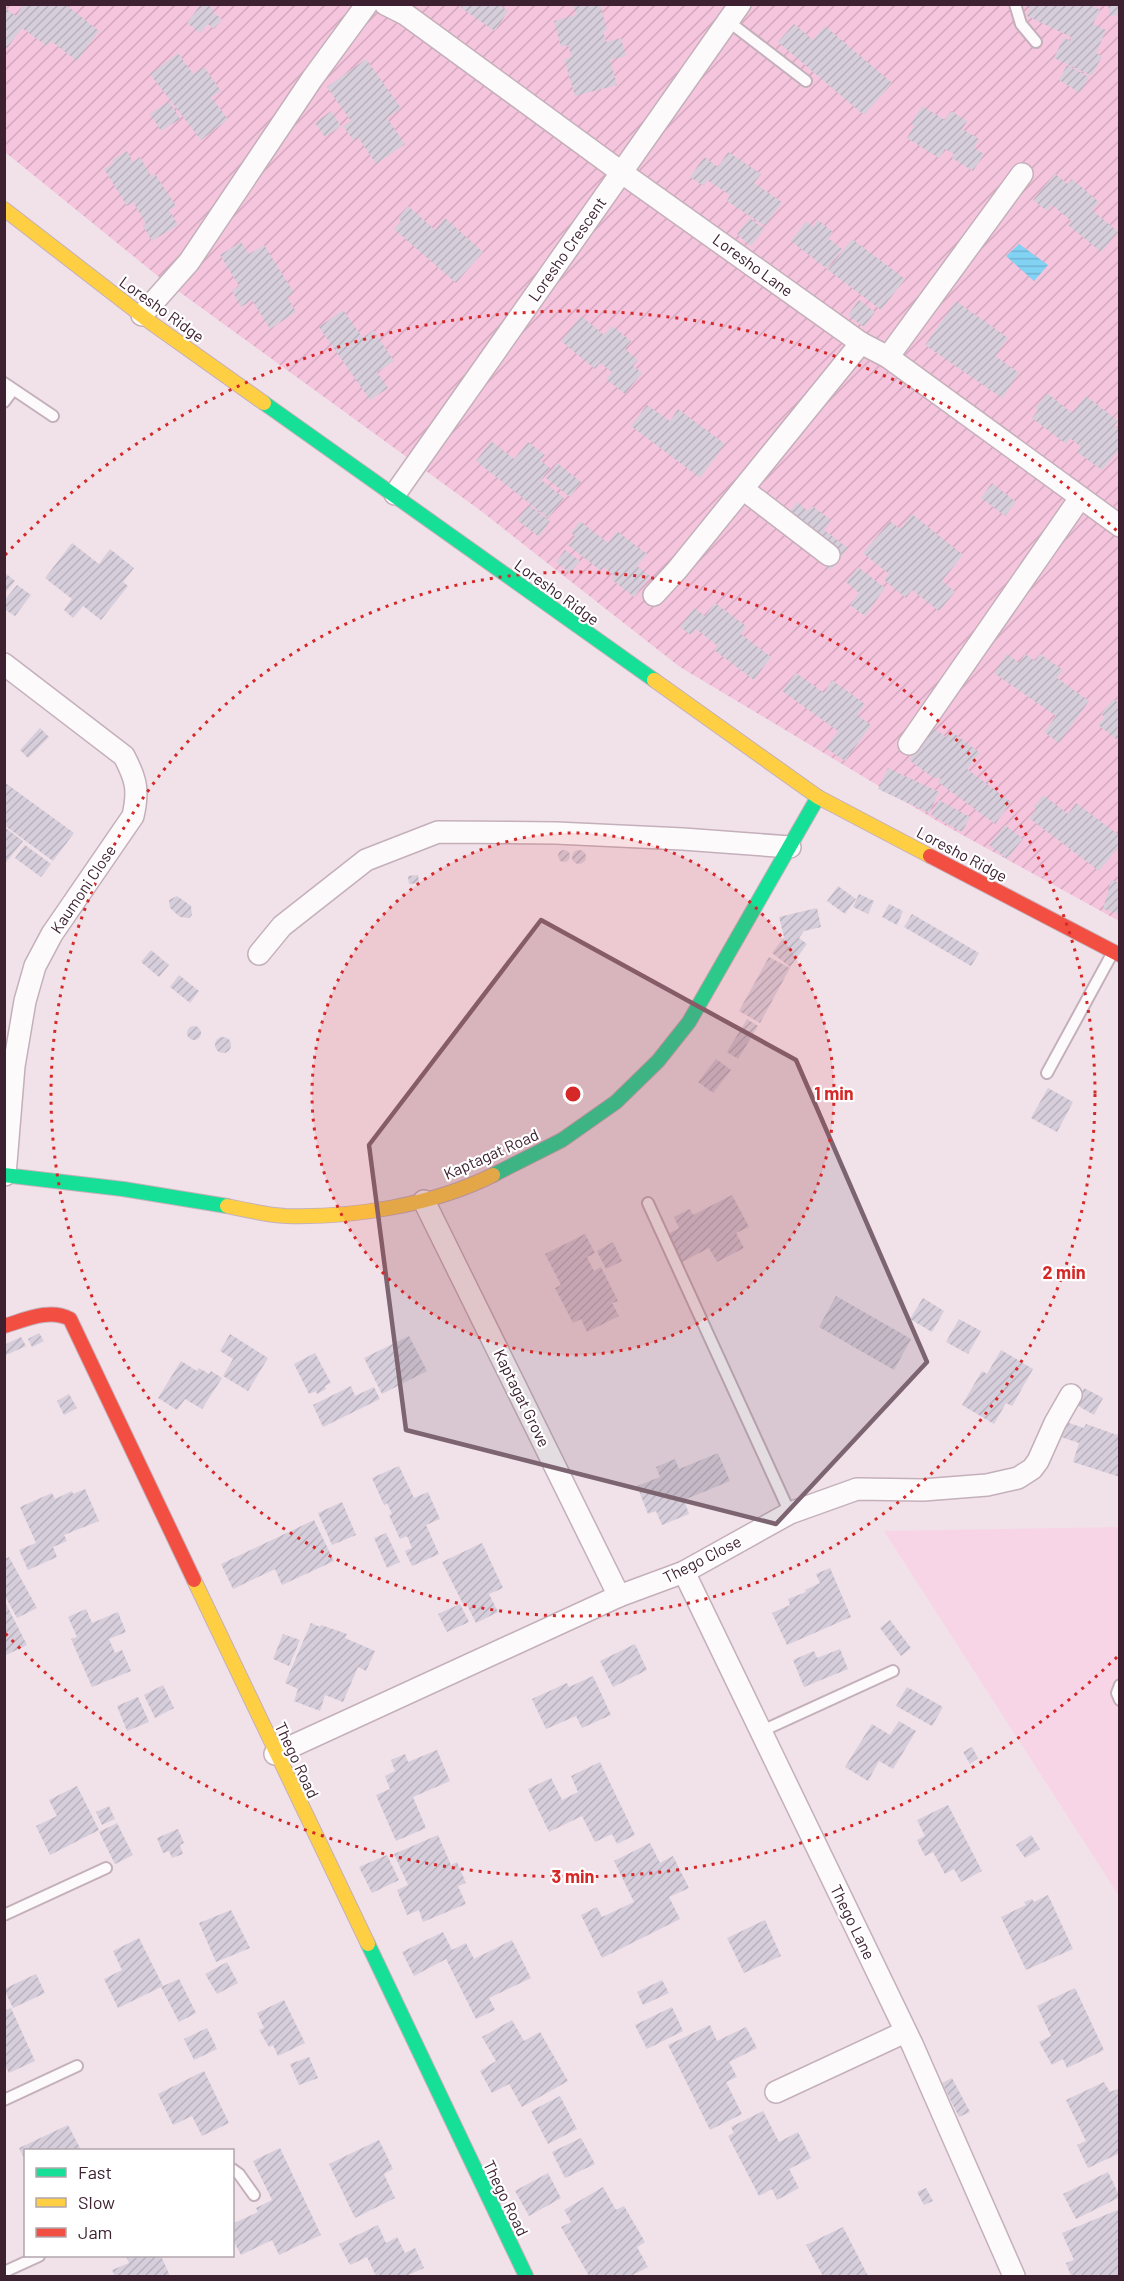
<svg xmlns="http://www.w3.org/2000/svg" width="1124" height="2281" viewBox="0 0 1124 2281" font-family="Barlow,sans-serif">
  <defs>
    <pattern id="garden-furrows" width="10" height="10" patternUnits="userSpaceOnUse" patternTransform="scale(1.5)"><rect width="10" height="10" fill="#f5c4dd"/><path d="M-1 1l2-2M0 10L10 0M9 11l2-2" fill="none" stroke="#d3a8be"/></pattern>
    <pattern id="water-rules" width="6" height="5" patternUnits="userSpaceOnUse" patternTransform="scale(1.5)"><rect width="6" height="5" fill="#82d2f4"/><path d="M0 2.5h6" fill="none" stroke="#71b4d2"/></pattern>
    <pattern id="building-hatch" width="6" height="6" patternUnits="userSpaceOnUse" patternTransform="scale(1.5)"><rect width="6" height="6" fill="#d7cedc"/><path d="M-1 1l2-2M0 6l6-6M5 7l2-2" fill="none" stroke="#b9b1bd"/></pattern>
  </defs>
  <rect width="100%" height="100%" fill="#f1e1e9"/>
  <polygon fill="#f8d5e6" points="1119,1527 1119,1896 884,1531"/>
  <polygon fill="url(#garden-furrows)" points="4,5 1119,5 1119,921 939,822 680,667 481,511 159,277 5,152"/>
  <polygon fill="url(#water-rules)" points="1019,244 1048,265 1034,281 1006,256"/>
  <g fill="url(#building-hatch)">
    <polygon points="24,4 65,4 99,31 77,61 51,41 47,46 22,28 7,48 4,47 4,7 16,16"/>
    <polygon points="201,4 207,4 214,10 212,12 222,19 214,29 208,24 200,33 187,23"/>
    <polygon points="463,4 498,4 508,11 495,31 461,8"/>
    <polygon points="573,4 600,4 607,30 603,31 606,42 621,38 626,56 610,60 617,85 575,96 564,59 572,57 568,45 561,47 554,21 576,15"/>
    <polygon points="1027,4 1089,4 1100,10 1093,24 1106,30 1096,53 1102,56 1092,76 1054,58 1064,37 1070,41 1071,37 1027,16 1030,8 1026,6"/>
    <polygon points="1108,4 1120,4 1120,15 1110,16"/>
    <polygon points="794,24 813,40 825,26 892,83 864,115 778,42"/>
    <polygon points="178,53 193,74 204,67 221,91 211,97 228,119 201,140 150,74"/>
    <polygon points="366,59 401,108 387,118 405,144 376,164 358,137 354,141 343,126 351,121 327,87"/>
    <polygon points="1067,65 1089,77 1080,93 1059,80"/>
    <polygon points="169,101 180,119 161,131 150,114"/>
    <polygon points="922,106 945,120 951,111 967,121 962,129 979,139 974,148 984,154 973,171 952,158 954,154 945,149 939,158 907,138 914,126 911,124"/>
    <polygon points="331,111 341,126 325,137 315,123"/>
    <polygon points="127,151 133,162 140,157 151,176 155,174 176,206 169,210 178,225 152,241 143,226 146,224 133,202 127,206 104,169 114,163 112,160"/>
    <polygon points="728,152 761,174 754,183 782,202 765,226 727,201 730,195 707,180 704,186 690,177 704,157 718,167"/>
    <polygon points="1055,174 1068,184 1072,179 1099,202 1092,210 1118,232 1101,252 1068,225 1071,221 1052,205 1047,211 1033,200"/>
    <polygon points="408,206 435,230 445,218 483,252 456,283 394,229 401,221 398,218"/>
    <polygon points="750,218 764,229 751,246 737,234"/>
    <polygon points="818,220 833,232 828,238 842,249 827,269 791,241 806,221 813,227"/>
    <polygon points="852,239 905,279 881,310 828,270"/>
    <polygon points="241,242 249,254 264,245 294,293 287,297 296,312 270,329 252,300 241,307 232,291 239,286 220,255"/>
    <polygon points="859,300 875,312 864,327 848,315"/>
    <polygon points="956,301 1008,338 995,356 1019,373 1002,398 925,345"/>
    <polygon points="343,310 363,338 373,330 394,361 377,372 388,388 370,400 319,327"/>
    <polygon points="581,316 604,335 612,326 631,341 625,349 638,360 633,366 642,373 625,394 606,379 612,372 600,363 595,369 561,341"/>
    <polygon points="1047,393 1072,413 1086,396 1118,421 1114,426 1120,430 1120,448 1102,470 1077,452 1081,447 1070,438 1066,444 1032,418 1038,410 1035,408"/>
    <polygon points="647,405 670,421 678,409 725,444 700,478 631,426"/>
    <polygon points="491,441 514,459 528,442 545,455 540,460 550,468 541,480 564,498 548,518 476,461"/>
    <polygon points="557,463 581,482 570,497 546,478"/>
    <polygon points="992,483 1016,502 1005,516 981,498"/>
    <polygon points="797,502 808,511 812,506 831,520 824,530 848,548 831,570 799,546 803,541 790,532 787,537 765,521 778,503 790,512"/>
    <polygon points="529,505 550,521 539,537 517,520"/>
    <polygon points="912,514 963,555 942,581 955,592 939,611 912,590 906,598 884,580 889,574 863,553 890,521 900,529"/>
    <polygon points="580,521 608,543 617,531 647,554 637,566 650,576 634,597 611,579 614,575 603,567 600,570 568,545 575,536 571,533"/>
    <polygon points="72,543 99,564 110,549 134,568 123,582 128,586 101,620 83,606 73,618 64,610 72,599 45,578"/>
    <polygon points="565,550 580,561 570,573 556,562"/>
    <polygon points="858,567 885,588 865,616 850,605 859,593 846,582"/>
    <polygon points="4,572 15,581 4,594"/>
    <polygon points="17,585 31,595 15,616 4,609 4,601"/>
    <polygon points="715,603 746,626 741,634 771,657 754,680 714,650 718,646 696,629 691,635 680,627 694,608 705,616"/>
    <polygon points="1007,654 1019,663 1025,654 1035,661 1040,654 1063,670 1057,678 1089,701 1059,743 1044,732 1056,716 994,673"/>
    <polygon points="796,673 824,693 832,680 865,704 857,715 871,725 845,761 826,748 838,731 782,691"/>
    <polygon points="1113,699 1120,704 1120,742 1098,725 1105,717 1101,714"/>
    <polygon points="40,728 49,737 28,758 20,750"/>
    <polygon points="933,728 946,737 951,731 980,753 967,769 1011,802 995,824 938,782 941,779 937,777 935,779 909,760"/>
    <polygon points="888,768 939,792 929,813 878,789"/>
    <polygon points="4,782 74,833 53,861 4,825"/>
    <polygon points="1043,795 1068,814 1076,803 1120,836 1120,845 1099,871 1029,818 1036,810 1034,807"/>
    <polygon points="939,800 970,817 962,832 931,815"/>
    <polygon points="1005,825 1023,839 1007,859 989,845"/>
    <polygon points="4,827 23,841 4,865"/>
    <polygon points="25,845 51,864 41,877 15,858"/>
    <circle cx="564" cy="856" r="6"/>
    <circle cx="579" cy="857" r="7"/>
    <polygon points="418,875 419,883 409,884 408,876"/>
    <polygon points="1111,880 1120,883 1120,914 1103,909"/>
    <polygon points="838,886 856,899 845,914 827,901"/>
    <polygon points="859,894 874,901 868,914 853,907"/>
    <polygon points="177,896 191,906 192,915 189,918 180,917 170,908 169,900"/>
    <polygon points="889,904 903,911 897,925 882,917"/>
    <polygon points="817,908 821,927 804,931 799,938 807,944 790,967 772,953 784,937 779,917"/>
    <polygon points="912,914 979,953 971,966 904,927"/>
    <polygon points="151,950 169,965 159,977 141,962"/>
    <polygon points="769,957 790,968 760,1023 739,1011"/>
    <polygon points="179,975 199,991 190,1003 170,987"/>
    <polygon points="747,1019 758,1026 738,1059 727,1052"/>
    <circle cx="194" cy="1033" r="7"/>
    <circle cx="223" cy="1045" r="8"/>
    <polygon points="716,1059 731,1070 713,1093 698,1082"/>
    <polygon points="1048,1088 1073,1102 1057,1132 1031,1118"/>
    <polygon points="732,1195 749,1227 736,1233 744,1248 717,1262 709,1248 682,1262 668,1234 679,1228 674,1217 690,1209 693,1215"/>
    <polygon points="585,1234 595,1253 587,1257 594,1271 601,1267 618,1301 612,1303 619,1316 587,1332 581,1319 573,1323 555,1288 561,1285 545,1254"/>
    <polygon points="613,1242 622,1261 606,1269 597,1251"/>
    <polygon points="836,1296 911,1339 894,1370 819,1327"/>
    <polygon points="923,1298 944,1311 932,1332 910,1319"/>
    <polygon points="959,1319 981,1331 968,1354 946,1342"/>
    <polygon points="39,1333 44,1341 32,1347 28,1339"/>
    <polygon points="230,1334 268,1358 248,1391 223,1376 233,1359 220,1351"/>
    <polygon points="409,1336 427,1371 382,1394 364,1358"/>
    <polygon points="21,1337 26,1346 4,1356 4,1345"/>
    <polygon points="1001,1350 1033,1369 1012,1406 1006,1403 994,1424 962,1405 982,1371 987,1374"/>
    <polygon points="315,1353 331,1383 325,1386 326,1389 317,1394 316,1391 309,1394 294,1364"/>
    <polygon points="181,1361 197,1371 199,1368 209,1374 211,1371 222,1378 202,1409 185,1399 177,1410 158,1398"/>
    <polygon points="351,1386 355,1396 374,1387 380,1399 323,1427 313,1405"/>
    <polygon points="1084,1388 1103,1398 1094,1415 1075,1404"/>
    <polygon points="69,1394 77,1408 64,1415 57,1401"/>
    <polygon points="1063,1421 1084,1428 1086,1424 1117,1435 1120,1428 1120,1477 1073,1462 1079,1443 1058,1436"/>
    <polygon points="718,1453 730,1481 684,1500 689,1514 662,1525 656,1511 648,1514 637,1486 660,1477 656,1467 675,1459 679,1469"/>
    <polygon points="399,1466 414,1498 428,1492 440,1519 426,1525 439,1554 412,1566 405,1551 412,1548 407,1536 400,1539 389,1515 392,1514 387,1503 384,1505 372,1478"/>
    <polygon points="85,1489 99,1521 64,1535 67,1541 53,1547 57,1557 28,1570 19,1550 36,1543 20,1507 52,1493 55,1499 72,1491 73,1494"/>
    <polygon points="342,1502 356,1535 332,1545 318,1513"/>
    <polygon points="314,1520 334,1561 282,1585 275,1569 233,1589 221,1564"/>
    <polygon points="386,1533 400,1562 387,1568 374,1538"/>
    <polygon points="482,1543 503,1588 489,1594 498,1612 476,1623 467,1605 464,1606 442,1562"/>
    <polygon points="9,1557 37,1608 17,1618 4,1594 4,1559"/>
    <polygon points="830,1568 851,1617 787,1645 772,1613 790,1605 788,1599 806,1592 805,1590 820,1583 816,1574"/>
    <polygon points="4,1600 27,1645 4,1656"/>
    <polygon points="460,1604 469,1622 447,1632 438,1614"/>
    <polygon points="86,1609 92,1623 118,1612 126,1632 109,1639 115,1653 122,1650 131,1671 92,1687 71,1639 77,1637 68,1617"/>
    <polygon points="890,1620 911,1648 901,1656 880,1628"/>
    <polygon points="311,1623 320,1627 321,1625 347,1634 345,1638 375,1651 366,1671 358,1667 343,1702 325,1695 320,1711 294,1701 298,1689 285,1683"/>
    <polygon points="283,1634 300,1640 289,1666 273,1659"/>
    <polygon points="635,1644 647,1670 613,1687 600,1661"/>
    <polygon points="840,1649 848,1669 804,1687 793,1660 814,1651 817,1658"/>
    <polygon points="593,1676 611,1715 582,1728 576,1716 546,1729 532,1699 567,1683 569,1687"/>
    <polygon points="163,1685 174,1708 155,1718 144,1695"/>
    <polygon points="907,1687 943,1707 932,1726 896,1706"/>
    <polygon points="138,1697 149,1722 127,1731 117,1706"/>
    <polygon points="899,1721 916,1731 893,1769 879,1761 868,1781 845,1767 872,1724 890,1735"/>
    <polygon points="972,1747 978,1758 970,1764 963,1752"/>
    <polygon points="437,1750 450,1781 413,1797 426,1828 396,1841 376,1795 390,1789 385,1776 395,1771 391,1760 405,1754 408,1762"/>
    <polygon points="600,1762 635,1835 617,1844 612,1834 595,1842 582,1816 549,1832 528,1789 551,1778 562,1800 578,1792 571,1776"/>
    <polygon points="77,1786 99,1830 50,1855 36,1826 57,1816 49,1800"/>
    <polygon points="948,1805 982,1871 961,1882 954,1869 945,1874 933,1852 925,1856 917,1840 925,1836 917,1820"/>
    <polygon points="109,1806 115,1819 102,1825 96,1812"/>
    <polygon points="117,1823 133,1855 115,1864 99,1832"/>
    <polygon points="178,1829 184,1843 180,1845 183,1854 172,1858 169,1851 163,1853 157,1838"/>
    <polygon points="438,1835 451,1865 457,1862 466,1883 458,1886 466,1904 423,1922 419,1910 407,1915 397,1890 408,1885 394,1854"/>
    <polygon points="1031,1835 1040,1849 1025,1858 1016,1845"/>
    <polygon points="650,1843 660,1863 673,1856 689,1888 669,1897 680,1919 602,1958 581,1915 597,1907 602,1917 634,1902 614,1861"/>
    <polygon points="387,1855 399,1880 372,1893 359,1867"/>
    <polygon points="1048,1895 1073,1949 1026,1970 1001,1917 1026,1905 1024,1902 1032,1899 1034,1902"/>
    <polygon points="231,1910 250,1948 216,1962 199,1923"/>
    <polygon points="765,1920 781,1956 744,1973 727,1938"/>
    <polygon points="443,1932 452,1950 466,1943 474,1959 512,1940 531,1978 489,1998 495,2010 476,2019 446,1959 414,1976 402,1952"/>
    <polygon points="139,1938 163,1986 179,1979 196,2013 179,2022 161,1987 118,2008 104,1979 122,1970 113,1951"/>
    <polygon points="227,1962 238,1983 217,1994 205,1974"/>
    <polygon points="36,1974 45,1993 13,2008 4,1989"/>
    <polygon points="662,1980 669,1993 643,2005 637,1992"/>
    <polygon points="1075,1988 1104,2050 1067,2068 1063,2059 1052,2065 1039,2042 1051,2036 1037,2006"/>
    <polygon points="284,2000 305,2043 278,2056 273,2045 269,2047 259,2030 264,2028 257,2013"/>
    <polygon points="672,2007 683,2031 647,2049 635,2025"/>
    <polygon points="11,2008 35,2061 9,2073 4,2063 4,2011"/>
    <polygon points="512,2020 524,2041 540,2032 568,2081 522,2107 509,2084 492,2093 480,2071 496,2061 482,2037"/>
    <polygon points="710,2025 717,2041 746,2027 757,2048 729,2062 737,2077 726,2082 742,2114 710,2130 668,2045"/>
    <polygon points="207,2028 217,2049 194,2060 184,2039"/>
    <polygon points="309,2057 318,2078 299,2085 290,2064"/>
    <polygon points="204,2071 229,2123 202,2136 192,2116 173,2125 158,2094"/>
    <polygon points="952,2078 970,2112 959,2117 942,2083"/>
    <polygon points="1104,2082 1110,2092 1120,2088 1120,2153 1088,2168 1077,2145 1086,2141 1066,2100"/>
    <polygon points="560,2096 577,2129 548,2144 531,2111"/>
    <polygon points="763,2111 779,2142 798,2132 811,2158 789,2169 799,2188 777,2200 772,2189 759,2196 728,2136 734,2133 731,2127"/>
    <polygon points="68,2125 81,2150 26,2150 26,2162 19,2148"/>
    <polygon points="581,2138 595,2164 565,2178 552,2152"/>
    <polygon points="379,2140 393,2169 384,2174 395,2198 355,2218 329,2164"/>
    <polygon points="280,2148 321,2235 279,2255 272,2240 241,2255 232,2238 232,2224 258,2212 256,2208 272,2200 253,2161"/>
    <polygon points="1108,2172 1120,2197 1076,2219 1063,2194"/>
    <polygon points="548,2173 561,2198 529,2216 515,2191"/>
    <polygon points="603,2187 616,2210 624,2206 645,2242 637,2247 648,2267 631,2276 601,2276 600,2275 589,2276 561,2227 571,2222 564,2210"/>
    <polygon points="926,2188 933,2201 924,2205 917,2192"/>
    <polygon points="1120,2209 1120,2276 1071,2276 1066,2263 1074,2260 1062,2233"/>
    <polygon points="378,2225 386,2243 397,2237 405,2253 415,2248 424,2268 406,2276 376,2276 367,2257 350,2265 339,2244"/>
    <polygon points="843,2227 868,2276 823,2276 806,2245"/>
    <polygon points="126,2256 161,2256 170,2276 115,2276 112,2270 129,2263"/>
  </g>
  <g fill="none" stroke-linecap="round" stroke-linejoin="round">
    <defs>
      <g id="lane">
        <polyline points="1015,4 1021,24 1036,42"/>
        <polyline points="728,21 806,81"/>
        <polyline points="4,383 53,416"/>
        <polyline points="4,402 13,390"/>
        <polyline points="1047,1073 1113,952"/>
        <polyline points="648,1203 790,1513"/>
        <polyline points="1120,1685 1117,1693 1120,1700"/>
        <polyline points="762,1731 893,1671"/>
        <polyline points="4,1915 106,1868"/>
        <polyline points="4,2100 77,2066"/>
        <polyline points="232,2169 239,2174 254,2195"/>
        <polyline points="4,2272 39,2256"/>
      </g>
      <g id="street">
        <polyline points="385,4 405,14 621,172 861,343 888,357 1120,526"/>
        <polyline points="142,315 189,262 312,79 367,4"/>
        <polyline points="888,357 1022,174"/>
        <polyline points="743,489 829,555"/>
        <polyline points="395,494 740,4"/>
        <polyline points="654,595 677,570 861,343"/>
        <path d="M4 664 124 756C136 779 139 790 133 816L52 934 35 966 25 1001 14 1066 5 1175"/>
        <polyline points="909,744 1080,498"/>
        <polyline points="259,954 282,926 366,860 438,832 556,833 683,839 790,847"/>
        <polyline points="424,1201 619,1596"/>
        <polyline points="684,1572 912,2044 1014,2276"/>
        <polyline points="275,1754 619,1596 684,1572 790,1513 857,1489 923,1490 987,1485 1018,1478 1032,1469 1038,1461 1055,1423 1071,1395"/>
        <polyline points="776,2092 905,2032"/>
      </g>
      <g id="fast">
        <polyline points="264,403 654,680"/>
        <polyline points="4,1175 123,1189 227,1206"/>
        <polyline points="493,1175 562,1140 616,1102 658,1061 689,1022 818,797"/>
        <polyline points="368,1944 526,2276"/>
      </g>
      <g id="slow">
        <polyline points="4,209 150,322 264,403"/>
        <polyline points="654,680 818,797 930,856"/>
        <path d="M227 1206C246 1210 267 1215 286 1216 353 1218 433 1205 493 1175"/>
        <polyline points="194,1580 368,1944"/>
      </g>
      <g id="jam">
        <polyline points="930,856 1120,955"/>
        <path d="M4 1326C25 1320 49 1308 70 1319L194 1580"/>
      </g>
    </defs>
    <use href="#lane" stroke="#c4b0ba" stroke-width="14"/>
    <use href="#street" stroke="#c4b0ba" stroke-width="24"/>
    <use href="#fast" stroke="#c4b0ba" stroke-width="16"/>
    <use href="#slow" stroke="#c4b0ba" stroke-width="16"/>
    <use href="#jam" stroke="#c4b0ba" stroke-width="16"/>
    <use href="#lane" stroke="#fdfafc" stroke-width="10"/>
    <use href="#street" stroke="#fdfafc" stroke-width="21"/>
    <use href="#fast" stroke="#16e098" stroke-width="14"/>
    <use href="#slow" stroke="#ffcf43" stroke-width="14"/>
    <use href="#jam" stroke="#f24e42" stroke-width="14"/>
  </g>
  <path fill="#7c6471" fill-opacity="0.2" stroke="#7c6471" stroke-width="4.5" stroke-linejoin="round" d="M541 920 796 1060 927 1362 776 1524 406 1430 369 1145Z"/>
  <circle cx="573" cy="1094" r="261" fill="#d62828" fill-opacity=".12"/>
  <g fill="none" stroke="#d62828" stroke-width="3" stroke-dasharray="3 6">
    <circle cx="573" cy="1094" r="261"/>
    <circle cx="573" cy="1094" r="522"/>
    <path d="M1117 1657A783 783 0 0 1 5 1633M5 555A783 783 0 0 1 1117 531"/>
  </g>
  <g text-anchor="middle" stroke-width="4.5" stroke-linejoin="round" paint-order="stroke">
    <g font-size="16" fill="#3d2130" stroke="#fff">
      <text transform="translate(567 249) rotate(-55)" y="6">Loresho Crescent</text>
      <text transform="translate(753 265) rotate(36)" y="6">Loresho Lane</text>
      <text transform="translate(162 309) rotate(36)" y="6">Loresho Ridge</text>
      <text transform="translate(557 592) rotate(36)" y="6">Loresho Ridge</text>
      <text transform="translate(962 854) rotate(28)" y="6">Loresho Ridge</text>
      <text transform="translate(83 889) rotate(-56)" y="6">Kaumoni Close</text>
      <text transform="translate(491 1154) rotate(-24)" y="6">Kaptagat Road</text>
      <text transform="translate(522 1398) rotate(64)" y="6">Kaptagat Grove</text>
      <text transform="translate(702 1559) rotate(-27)" y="6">Thego Close</text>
      <text transform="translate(297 1760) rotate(65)" y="6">Thego Road</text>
      <text transform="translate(853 1922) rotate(64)" y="6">Thego Lane</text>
      <text transform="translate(506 2198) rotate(64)" y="6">Thego Road</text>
    </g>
  </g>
  <circle cx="573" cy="1094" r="9" fill="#d62828" stroke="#fff" stroke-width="3"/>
  <g font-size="18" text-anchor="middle" font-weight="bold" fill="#d62828" stroke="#fff" stroke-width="4.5" stroke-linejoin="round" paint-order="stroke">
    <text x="834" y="1100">1 min</text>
    <text x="1064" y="1279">2 min</text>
    <text x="573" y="1883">3 min</text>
  </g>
  <rect width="1124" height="2281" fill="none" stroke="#3d2130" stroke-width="12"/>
  <rect x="24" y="2149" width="210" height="108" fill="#ffffff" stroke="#b1a6ac" stroke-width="1.5"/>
  <rect x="36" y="2168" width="30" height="9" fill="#16e098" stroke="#b1a6ac" stroke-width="1.5"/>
  <text x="78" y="2179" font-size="18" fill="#3d2130">Fast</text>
  <rect x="36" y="2198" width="30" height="9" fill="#ffcf43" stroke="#b1a6ac" stroke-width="1.5"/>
  <text x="78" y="2209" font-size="18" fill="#3d2130">Slow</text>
  <rect x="36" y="2228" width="30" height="9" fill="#f24e42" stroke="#b1a6ac" stroke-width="1.5"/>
  <text x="78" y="2239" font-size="18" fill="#3d2130">Jam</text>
</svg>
